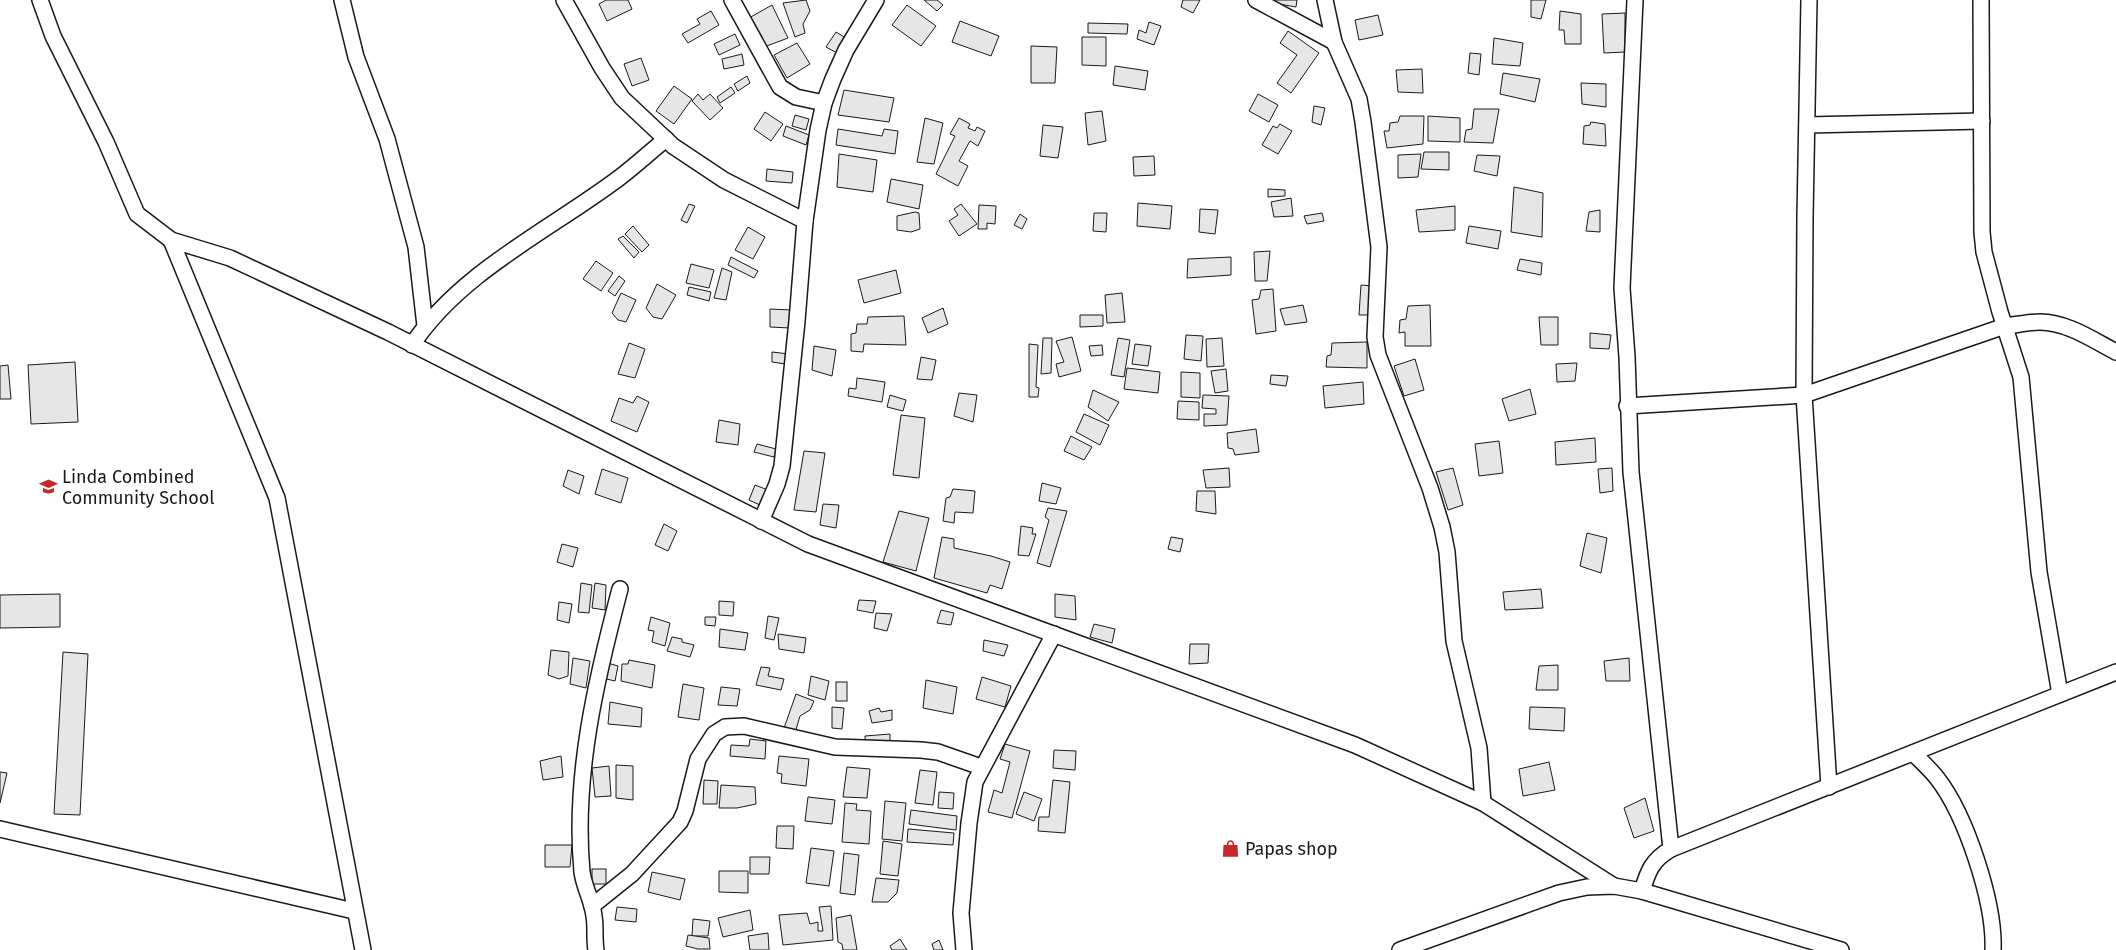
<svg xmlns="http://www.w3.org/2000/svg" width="2116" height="950" viewBox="0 0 2116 950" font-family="'Fira Sans',sans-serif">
  <rect width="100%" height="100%" fill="#fff"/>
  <g fill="#e6e6e6" stroke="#1a1a1a">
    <polygon points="606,0 628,0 632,9 607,21 599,4"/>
    <polygon points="806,0 810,11 803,24 805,33 795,37 783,3"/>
    <polygon points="924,0 937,0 943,5 937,11"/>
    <polygon points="1183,0 1200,0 1193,13 1181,7"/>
    <polygon points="1268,0 1297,0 1296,7 1268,2"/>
    <polygon points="1531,0 1546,0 1541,19 1531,17"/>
    <polygon points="772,5 788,38 764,47 749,18"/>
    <polygon points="907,5 936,26 921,46 892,25"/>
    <polygon points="711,11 719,25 688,43 682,34 700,24 697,19"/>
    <polygon points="1560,11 1581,14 1581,44 1565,44 1564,30 1559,30"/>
    <polygon points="1625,13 1625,52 1604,53 1602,14"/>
    <polygon points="1378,15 1383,35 1359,40 1355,20"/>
    <polygon points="960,21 999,36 991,56 952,42"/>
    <polygon points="1149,22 1161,26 1154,45 1137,39 1139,30 1146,33"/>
    <polygon points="1088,23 1128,24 1127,34 1088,33"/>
    <polygon points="1288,31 1319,53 1291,93 1277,83 1297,55 1280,43"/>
    <polygon points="836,32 846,38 837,53 826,47"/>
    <polygon points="735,34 740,45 719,55 714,44"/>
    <polygon points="1082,37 1106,37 1106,66 1082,65"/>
    <polygon points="1494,38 1523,43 1520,66 1492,64"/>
    <polygon points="797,43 810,64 787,78 774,55"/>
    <polygon points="1031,46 1057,47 1055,83 1031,83"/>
    <polygon points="1470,53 1481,54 1479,75 1468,73"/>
    <polygon points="742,54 744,65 724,69 722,59"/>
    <polygon points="641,58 649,80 632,86 624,64"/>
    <polygon points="1115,66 1148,71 1145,90 1113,85"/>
    <polygon points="1422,69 1423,93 1398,92 1396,70"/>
    <polygon points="1503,73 1540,79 1535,102 1500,94"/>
    <polygon points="747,76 750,83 738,91 734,84"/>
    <polygon points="1581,83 1606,84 1606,107 1582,104"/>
    <polygon points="674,86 692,99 674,124 656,111"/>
    <polygon points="731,87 735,93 720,103 717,97"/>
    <polygon points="844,90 894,98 889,122 838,115"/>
    <polygon points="698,94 703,100 710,94 723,108 710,120 692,101"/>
    <polygon points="1258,94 1278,105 1269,122 1249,111"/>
    <polygon points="1314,106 1325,108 1321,125 1312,122"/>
    <polygon points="1474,109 1499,109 1493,143 1464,142 1466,130 1472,129"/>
    <polygon points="1102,111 1106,141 1088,145 1085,113"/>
    <polygon points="765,112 783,124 771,141 754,129"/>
    <polygon points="795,115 809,119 806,130 792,126"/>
    <polygon points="1400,116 1424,116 1423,144 1387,148 1384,131 1389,131 1390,123 1398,122"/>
    <polygon points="1428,116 1460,118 1460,142 1428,141"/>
    <polygon points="925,118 943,123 934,164 917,162"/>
    <polygon points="959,118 970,124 968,128 975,131 977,127 985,131 978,146 970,141 959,161 968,166 958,186 936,174 955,136 950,134"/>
    <polygon points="1591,122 1605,124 1606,146 1583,144 1584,126 1590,125"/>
    <polygon points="1280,124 1292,131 1278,154 1262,145 1273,126 1277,128"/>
    <polygon points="1043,125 1063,127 1058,158 1040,156"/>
    <polygon points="786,126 809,135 806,145 783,136"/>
    <polygon points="838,129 882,136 884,129 898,131 895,154 836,145"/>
    <polygon points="1424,152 1449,152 1449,170 1421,169"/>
    <polygon points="839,154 877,160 873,192 837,187"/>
    <polygon points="1421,154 1418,177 1398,178 1398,155"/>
    <polygon points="1477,155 1500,156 1497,176 1474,171"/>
    <polygon points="1154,156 1155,175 1134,176 1133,157"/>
    <polygon points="767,169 793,172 792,183 766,181"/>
    <polygon points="891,179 923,185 919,209 887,202"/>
    <polygon points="1514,187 1543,193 1542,237 1511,232"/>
    <polygon points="1268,189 1285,190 1285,196 1268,197"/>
    <polygon points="1291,198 1293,216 1274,217 1271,202"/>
    <polygon points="1138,203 1172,206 1170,229 1137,226"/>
    <polygon points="689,204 695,206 687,223 681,220"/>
    <polygon points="961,204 977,224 959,236 949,221 958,215 954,209"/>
    <polygon points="979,205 996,206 995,224 987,223 987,229 978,229"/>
    <polygon points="1455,206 1455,230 1419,232 1416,210"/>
    <polygon points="1200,209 1218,210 1215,234 1199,232"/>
    <polygon points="1600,210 1600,232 1586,231 1589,212"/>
    <polygon points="915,212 919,213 920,229 911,232 897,230 897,216"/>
    <polygon points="1094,213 1107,213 1106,232 1093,231"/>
    <polygon points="1322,213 1324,221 1307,224 1304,216"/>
    <polygon points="1020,214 1027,219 1022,229 1014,225"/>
    <polygon points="633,226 649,245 642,252 625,234"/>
    <polygon points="1469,226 1501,231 1498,249 1466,243"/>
    <polygon points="748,227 765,237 753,259 735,250"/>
    <polygon points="623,236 639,252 634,258 618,239"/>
    <polygon points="1270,251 1267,281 1255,281 1254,252"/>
    <polygon points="731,257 758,271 754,278 728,265"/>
    <polygon points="1231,257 1231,275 1187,278 1188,259"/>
    <polygon points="1520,259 1542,263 1541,275 1517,270"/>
    <polygon points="596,261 613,273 601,291 583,279"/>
    <polygon points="691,264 714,270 709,288 686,283"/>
    <polygon points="722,268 732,272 726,300 714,298"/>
    <polygon points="896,270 901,293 864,303 858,280"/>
    <polygon points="619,276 625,281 615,296 608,291"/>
    <polygon points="657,284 676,295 662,319 653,317 646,308"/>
    <polygon points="1361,285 1373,286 1370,315 1359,315"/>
    <polygon points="689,287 711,292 709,301 687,295"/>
    <polygon points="1273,289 1276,331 1256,334 1252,300 1259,299 1261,290"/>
    <polygon points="621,293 636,300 626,322 618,320 612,313"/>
    <polygon points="1122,293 1125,322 1107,323 1105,295"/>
    <polygon points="1303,305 1307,322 1285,325 1280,309"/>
    <polygon points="1430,305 1431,346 1405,346 1405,332 1399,333 1400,320 1406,319 1408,306"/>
    <polygon points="943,308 948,324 928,333 922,318"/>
    <polygon points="770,309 791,310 790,328 770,327"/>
    <polygon points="1080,315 1103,315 1103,326 1080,327"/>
    <polygon points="904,316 906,345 864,344 863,352 851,351 851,334 856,333 857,324 867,324 868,317"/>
    <polygon points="1539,317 1558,317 1558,345 1541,345"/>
    <polygon points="1590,333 1611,335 1609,349 1590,348"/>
    <polygon points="1186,335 1203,336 1201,361 1184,359"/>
    <polygon points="1072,337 1081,371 1059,377 1056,364 1064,362 1056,341"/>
    <polygon points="1043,338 1052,338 1051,373 1041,374"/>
    <polygon points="1118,338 1130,340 1124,377 1111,375"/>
    <polygon points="1222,338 1224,366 1207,367 1206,339"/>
    <polygon points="1367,342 1367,368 1326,367 1327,356 1331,355 1332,343"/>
    <polygon points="629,343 645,349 635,378 618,374"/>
    <polygon points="1029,344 1038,345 1036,387 1039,388 1038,397 1029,397"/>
    <polygon points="1135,344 1151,346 1148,366 1132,364"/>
    <polygon points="1102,345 1103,355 1091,356 1089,346"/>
    <polygon points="814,346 836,350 832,376 812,370"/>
    <polygon points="772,352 789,354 786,364 772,362"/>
    <polygon points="921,357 936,360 932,380 917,379"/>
    <polygon points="1415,359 1424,390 1404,396 1394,366"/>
    <polygon points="75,362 78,422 31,424 28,365"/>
    <polygon points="1577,363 1575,381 1557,382 1556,364"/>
    <polygon points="8,365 11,399 0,399 0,366"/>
    <polygon points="1127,368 1160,372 1158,393 1124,389"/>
    <polygon points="1226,369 1228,391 1215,393 1211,371"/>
    <polygon points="1181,372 1200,373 1200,398 1181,397"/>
    <polygon points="1271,375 1288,376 1286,386 1270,384"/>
    <polygon points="857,378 885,382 882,402 848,396 849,388 856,389"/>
    <polygon points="1363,382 1364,404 1325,408 1323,386"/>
    <polygon points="1530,389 1536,414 1509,421 1502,399"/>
    <polygon points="1093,390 1119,402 1108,421 1088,407"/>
    <polygon points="959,393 977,395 973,422 954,416"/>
    <polygon points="890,395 906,400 903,411 887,407"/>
    <polygon points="1203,395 1229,396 1227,425 1204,426 1204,414 1216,414 1216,409 1202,408"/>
    <polygon points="637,396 649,402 637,432 611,421 619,398 633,403"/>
    <polygon points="1178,401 1199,402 1199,420 1177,419"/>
    <polygon points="1084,414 1109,425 1100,445 1076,432"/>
    <polygon points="901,415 925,418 919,478 893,475"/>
    <polygon points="719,420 740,424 738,445 716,442"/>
    <polygon points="1256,429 1259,452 1235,455 1233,449 1228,448 1227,433"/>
    <polygon points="1071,436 1092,447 1084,460 1064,451"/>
    <polygon points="1595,438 1596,462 1556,465 1555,442"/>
    <polygon points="1499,441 1503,473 1479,476 1475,444"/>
    <polygon points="757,444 776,449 774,457 754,452"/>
    <polygon points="804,451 825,453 816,512 794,510"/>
    <polygon points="1229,468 1230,487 1206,488 1203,470"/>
    <polygon points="1453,468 1463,505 1448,510 1436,472"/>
    <polygon points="1612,468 1613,491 1600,493 1598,469"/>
    <polygon points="602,469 628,478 621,503 595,494"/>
    <polygon points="568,470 584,476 579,494 563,486"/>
    <polygon points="1042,483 1061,488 1056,504 1039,501"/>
    <polygon points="755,485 768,490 762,506 749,500"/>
    <polygon points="953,489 975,491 973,513 955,512 954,523 943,521 946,498 950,497"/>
    <polygon points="1197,491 1215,491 1216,514 1196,511"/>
    <polygon points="823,504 839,505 836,528 820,525"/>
    <polygon points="1048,508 1067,511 1050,567 1037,563 1049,520 1045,517"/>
    <polygon points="899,511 929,518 916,571 883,562"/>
    <polygon points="664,524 677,531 668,551 655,545"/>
    <polygon points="1021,526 1033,528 1032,534 1036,534 1029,556 1018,555"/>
    <polygon points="1587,533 1607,538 1601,573 1580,566"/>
    <polygon points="942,537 954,539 954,548 991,556 1010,562 1002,589 990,585 987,593 934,578"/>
    <polygon points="1171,537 1183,539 1180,552 1168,549"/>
    <polygon points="562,544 578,548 573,567 557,562"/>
    <polygon points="581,583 592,585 589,613 578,612"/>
    <polygon points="595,583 606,585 605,610 592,608"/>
    <polygon points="1541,589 1543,608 1505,610 1503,592"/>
    <polygon points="60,594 60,627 0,628 0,595"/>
    <polygon points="1055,594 1075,596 1076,620 1055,617"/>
    <polygon points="859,600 876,601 873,613 857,610"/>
    <polygon points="719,601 734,602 733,616 719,615"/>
    <polygon points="559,602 572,604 569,623 557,620"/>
    <polygon points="941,610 954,613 951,625 937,623"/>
    <polygon points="876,613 892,614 887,631 874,628"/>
    <polygon points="768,616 779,618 774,640 765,638"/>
    <polygon points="651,617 670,623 665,646 652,642 654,631 648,630"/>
    <polygon points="705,617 716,617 715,626 705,625"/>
    <polygon points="1094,624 1115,629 1112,643 1090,637"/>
    <polygon points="720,629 748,633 745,650 719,647"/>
    <polygon points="778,634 806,638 804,653 779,649"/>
    <polygon points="672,637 682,639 682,642 694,645 690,657 667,651"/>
    <polygon points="984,640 1008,645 1004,656 983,651"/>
    <polygon points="1190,644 1209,644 1208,663 1189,664"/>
    <polygon points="551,650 569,652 568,676 559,679 548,675"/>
    <polygon points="63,652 88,654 80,815 54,814"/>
    <polygon points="573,658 590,661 586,688 570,684"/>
    <polygon points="1629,658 1630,681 1606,681 1604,661"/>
    <polygon points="629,660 655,665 652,688 621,681 622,664 628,664"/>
    <polygon points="604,662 618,666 615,681 602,678"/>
    <polygon points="1558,665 1558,690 1536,690 1539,666"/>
    <polygon points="761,667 770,668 768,676 784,679 781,690 756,685"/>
    <polygon points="811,676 829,681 825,700 808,695"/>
    <polygon points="982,677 1011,686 1005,707 976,699"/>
    <polygon points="926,680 957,687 953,714 923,708"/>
    <rect x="836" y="682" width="11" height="19"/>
    <polygon points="683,684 704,688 699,720 678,717"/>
    <polygon points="721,687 740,689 737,706 718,705"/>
    <polygon points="796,694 814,701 810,710 800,716 795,733 783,731"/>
    <polygon points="610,702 642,708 641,727 608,724"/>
    <polygon points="832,707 844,708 842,729 832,728"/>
    <polygon points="1530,707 1565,708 1564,731 1529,729"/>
    <polygon points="879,708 881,712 892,710 892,720 872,723 869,711"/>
    <polygon points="890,734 890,745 865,746 865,736"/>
    <polygon points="750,739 766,741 765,759 730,756 731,745 749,746"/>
    <polygon points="1005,744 1030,751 1012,818 988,812 994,790 1002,793 1010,762 1000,759"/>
    <polygon points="1054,750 1076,751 1075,770 1053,768"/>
    <polygon points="561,756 563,777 543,780 540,761"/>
    <polygon points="779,756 809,759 806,786 781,783 782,774 777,773"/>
    <polygon points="1549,762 1555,790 1523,796 1519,769"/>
    <polygon points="616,765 633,766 633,800 616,798"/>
    <polygon points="609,766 611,796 595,797 592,768"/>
    <polygon points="847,767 870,769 867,798 843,797"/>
    <polygon points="920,770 937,772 933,805 915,803"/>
    <polygon points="0,772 7,773 0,803"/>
    <polygon points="704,780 718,781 717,804 703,804"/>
    <polygon points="1053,780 1070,782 1065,833 1038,831 1039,817 1049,817"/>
    <polygon points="721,785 755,787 756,804 737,808 719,808"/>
    <polygon points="939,792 954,793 953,809 938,808"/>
    <polygon points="1024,792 1042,799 1034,821 1016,814"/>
    <polygon points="808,797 835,800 832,824 805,821"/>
    <polygon points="1645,798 1654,831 1634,838 1624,808"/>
    <polygon points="885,801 906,803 902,841 882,839"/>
    <polygon points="845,803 857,804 856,810 871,811 869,844 842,842"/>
    <polygon points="911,810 957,816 956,830 909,824"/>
    <polygon points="777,826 794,826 793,849 776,848"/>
    <polygon points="908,829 954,833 953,845 907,842"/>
    <polygon points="883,841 902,844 898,876 880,874"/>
    <polygon points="545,845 572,845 570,867 545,867"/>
    <polygon points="811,848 834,851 829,886 806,883"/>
    <polygon points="844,853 859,855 855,895 840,893"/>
    <polygon points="750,857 770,857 769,874 750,874"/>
    <rect x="592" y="869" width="14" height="15"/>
    <polygon points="719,871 748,871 748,893 719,892"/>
    <polygon points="652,872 685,879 680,900 648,892"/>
    <polygon points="876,878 899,880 897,893 888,902 872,902"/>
    <polygon points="831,906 833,940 783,945 779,915 807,913 810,924 818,922 818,931 823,931 819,907"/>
    <polygon points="617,907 637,909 636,922 615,920"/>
    <polygon points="750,910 753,930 723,937 718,918"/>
    <polygon points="851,915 857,950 843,950 842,944 838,942 836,918"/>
    <polygon points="693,919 710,921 708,936 692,936"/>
    <polygon points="768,933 769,950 750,950 748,936"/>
    <polygon points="688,935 709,938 710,949 698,949 686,946"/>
    <polygon points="900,939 907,950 892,950 890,946"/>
    <polygon points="939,940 943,950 934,950 932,944"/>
  </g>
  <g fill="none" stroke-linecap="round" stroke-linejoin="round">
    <defs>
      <g id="street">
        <polyline points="40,0 53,36 106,142 137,214 171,240 230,258 388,332 808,544 1355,745 1483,803 1614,886"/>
        <polyline points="342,0 356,57 387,139 416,247 425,326"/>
        <polyline points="564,0 602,68 622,98 673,146 724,180 805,221"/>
        <polyline points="732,0 780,87 796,97 824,103"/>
        <polyline points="1256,0 1334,42"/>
        <polyline points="1325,0 1334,42 1359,99 1363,122 1379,247 1375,337 1378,355 1430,488 1442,527 1447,552 1454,641 1479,748 1483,803"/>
        <polyline points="1635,0 1622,288 1627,357 1631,472 1671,849"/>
        <polyline points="1809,0 1805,217 1804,395 1829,787"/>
        <polyline points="1981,0 1982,232 1984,252 2000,312 2021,377 2039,572 2060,694"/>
        <polyline points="1807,125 1982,121"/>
        <polyline points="171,240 277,498 363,950"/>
        <path d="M412 345C460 272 550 230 619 178 635 166 650 152 666 139"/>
        <path d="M1627 406 1804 395 2005 326C2016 325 2028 322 2040 322 2067 322 2093 340 2116 352"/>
        <polyline points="761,521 777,484 782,466 797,321 805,221 818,130 824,103 833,79 846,50 876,0"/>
        <path d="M1913 753C1921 761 1930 769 1937 778 1966 815 1995 903 1993 950"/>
        <polyline points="0,829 354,911"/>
        <path d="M1642 891C1648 871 1652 860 1671 849L2116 672"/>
        <polyline points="592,906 632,874 680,822 685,811 698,759 714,734 725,727 744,726 835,747 921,750 938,752 981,767"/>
        <path d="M596 950C594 939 596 927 594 916 592 900 584 887 582 872 573 777 596 680 620 589"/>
        <polyline points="964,950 961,913 969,823 975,782 1054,634"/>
        <polyline points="1400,950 1559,893 1587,887 1614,886 1642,891 1841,950"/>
      </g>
    </defs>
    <use href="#street" stroke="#1a1a1a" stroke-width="18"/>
    <use href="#street" stroke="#fff" stroke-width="15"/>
  </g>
  <defs>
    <symbol id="school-bare" viewBox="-9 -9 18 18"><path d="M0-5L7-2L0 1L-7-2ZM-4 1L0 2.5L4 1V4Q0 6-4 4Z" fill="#c62828" stroke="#fff" stroke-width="2.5" paint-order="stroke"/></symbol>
    <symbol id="shop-bare" viewBox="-9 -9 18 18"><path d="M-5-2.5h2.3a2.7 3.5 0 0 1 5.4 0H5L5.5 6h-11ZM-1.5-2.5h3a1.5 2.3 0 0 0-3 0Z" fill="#c62828" stroke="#fff" stroke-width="2.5" paint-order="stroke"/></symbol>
  </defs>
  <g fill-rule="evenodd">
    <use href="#school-bare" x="36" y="474" width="25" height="25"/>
    <use href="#shop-bare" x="1218" y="836" width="25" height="25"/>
  </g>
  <g text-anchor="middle" stroke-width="4" stroke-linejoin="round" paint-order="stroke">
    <g font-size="18" fill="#1a1a1a" stroke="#fff" text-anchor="start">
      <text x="62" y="483">Linda Combined<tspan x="62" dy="21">Community School</tspan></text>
      <text x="1245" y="855">Papas shop</text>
    </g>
  </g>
</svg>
